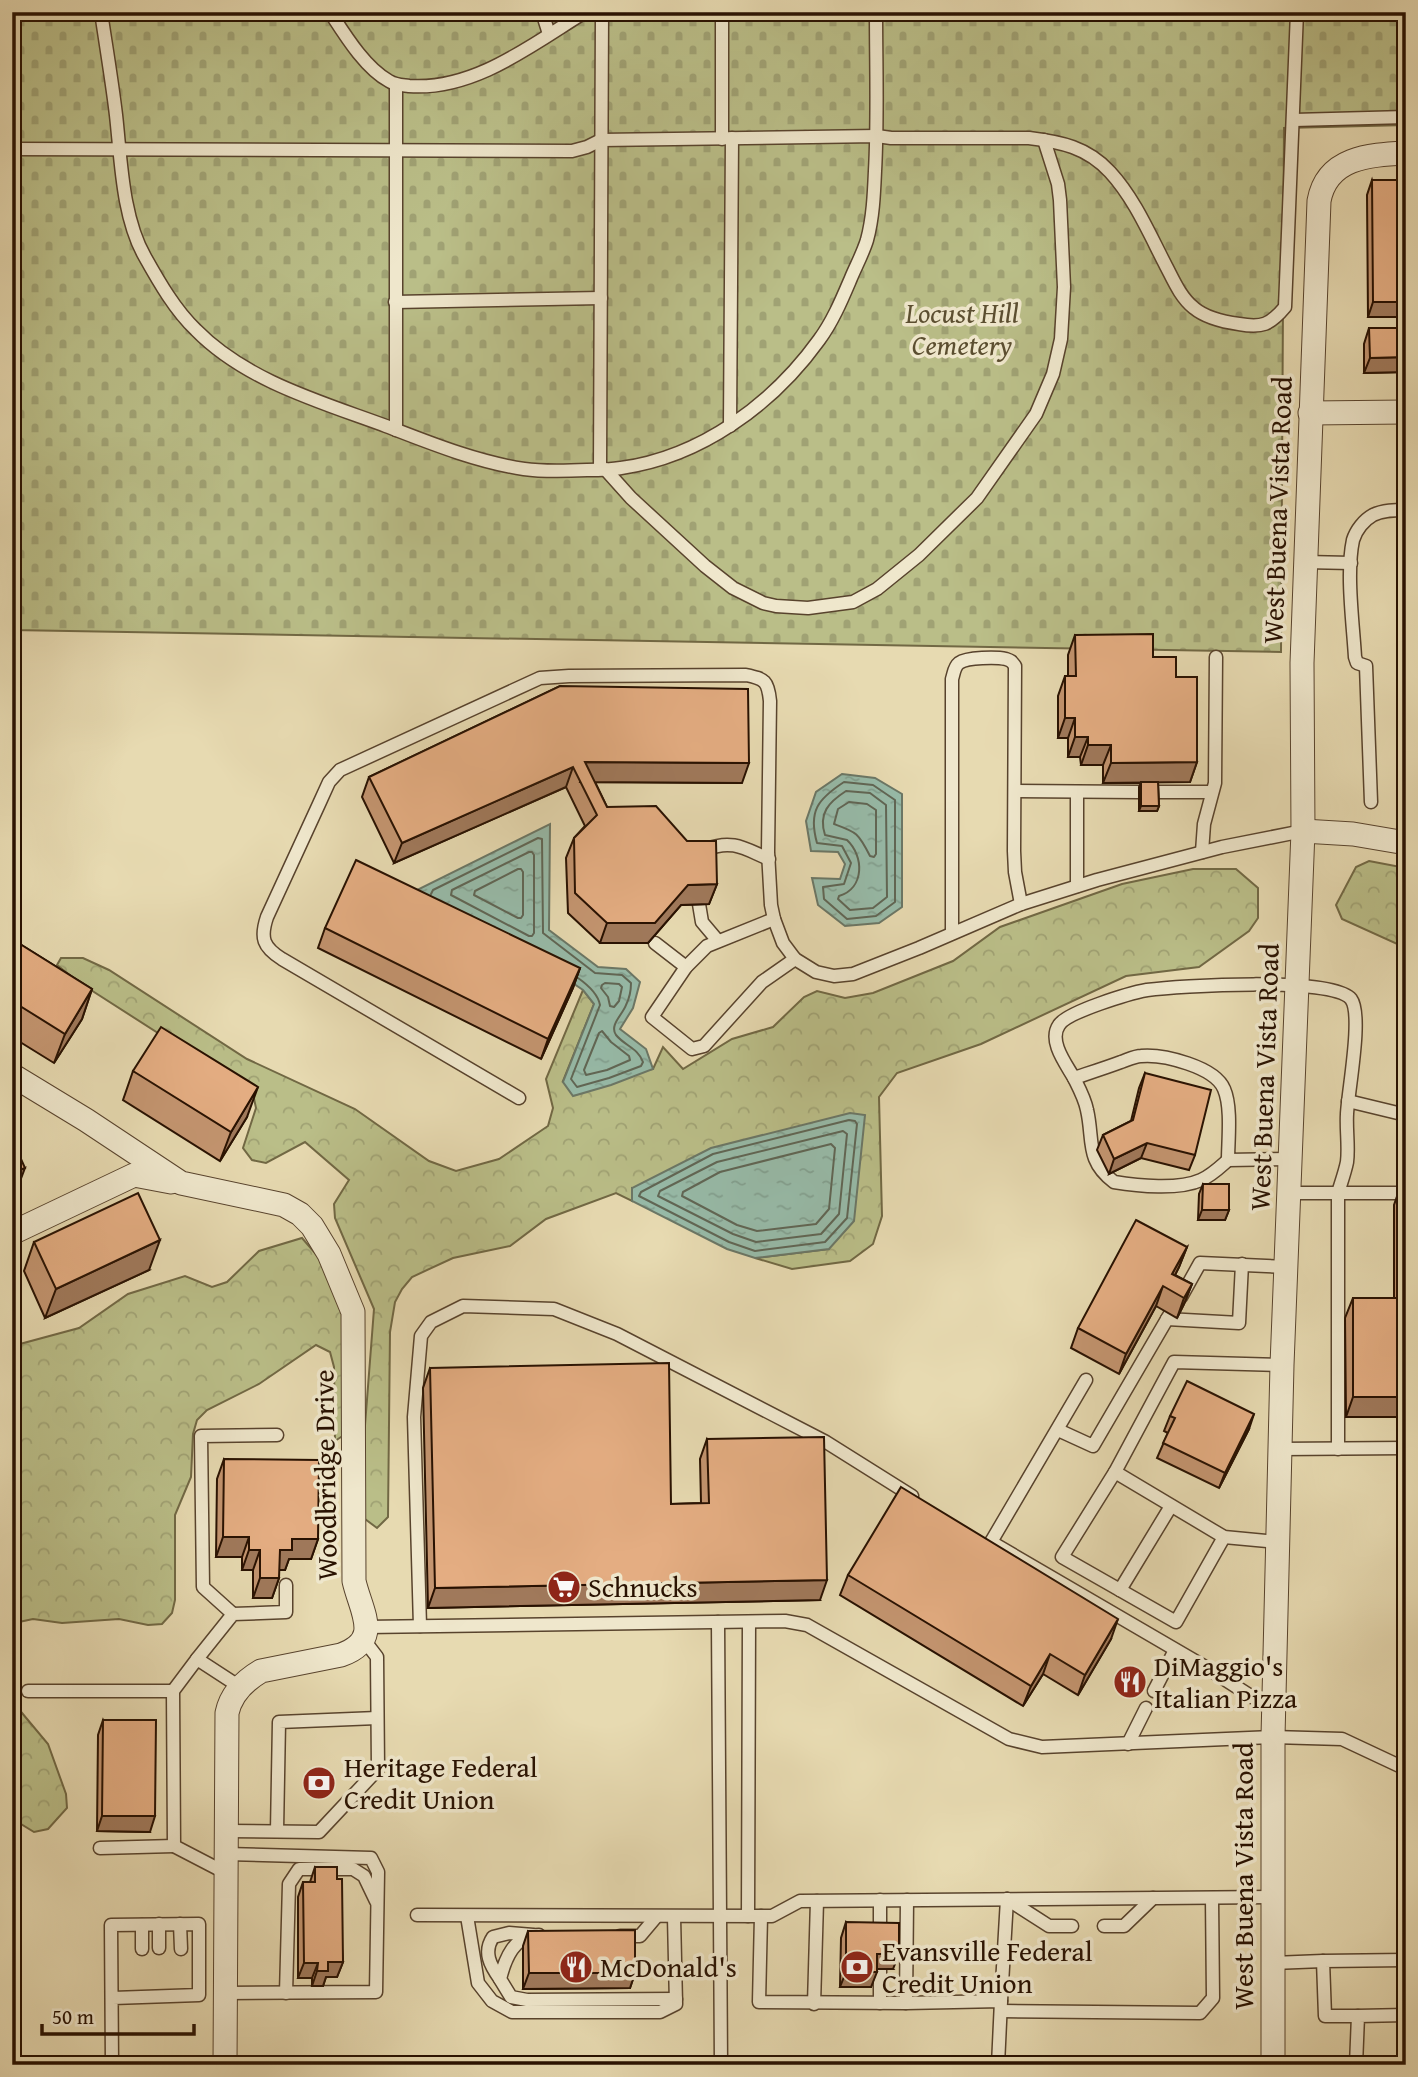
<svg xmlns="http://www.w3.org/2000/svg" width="1418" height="2077" viewBox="0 0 1418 2077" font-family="'Gentium Book Plus',serif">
  <defs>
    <pattern id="forest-crowns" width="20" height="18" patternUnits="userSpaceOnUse" patternTransform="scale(1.75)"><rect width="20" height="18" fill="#babe88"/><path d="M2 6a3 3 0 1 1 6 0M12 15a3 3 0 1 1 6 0" fill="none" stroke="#a0a274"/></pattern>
    <pattern id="cemetery-stones" width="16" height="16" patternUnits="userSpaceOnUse" patternTransform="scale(1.75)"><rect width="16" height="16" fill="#babe88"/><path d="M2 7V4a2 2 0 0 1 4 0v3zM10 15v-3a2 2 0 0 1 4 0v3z" fill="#a0a274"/></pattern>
    <pattern id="water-ripples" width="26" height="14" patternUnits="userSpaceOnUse" patternTransform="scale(1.75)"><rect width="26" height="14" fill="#97bba9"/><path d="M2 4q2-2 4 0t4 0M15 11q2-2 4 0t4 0" fill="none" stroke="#82a090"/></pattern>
  </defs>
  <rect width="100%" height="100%" fill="#e7dab1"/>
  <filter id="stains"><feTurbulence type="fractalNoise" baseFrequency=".00286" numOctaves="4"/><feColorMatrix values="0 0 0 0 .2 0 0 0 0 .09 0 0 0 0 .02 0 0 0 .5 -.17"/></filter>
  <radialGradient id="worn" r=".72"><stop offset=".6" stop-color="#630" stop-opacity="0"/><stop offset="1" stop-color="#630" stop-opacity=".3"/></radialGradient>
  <g fill="url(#forest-crowns)" stroke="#716844" stroke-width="2">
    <polygon points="1369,861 1406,868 1406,948 1342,919 1336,905 1356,867"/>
    <polygon points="1193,869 1236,869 1258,888 1258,918 1249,931 1199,967 1126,976 981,1044 897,1073 879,1097 882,1216 873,1244 850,1261 792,1269 755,1258 829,1249 632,1188 632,1201 616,1193 546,1219 510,1246 453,1258 412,1277 402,1289 395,1302 390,1332 388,1517 377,1528 365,1519 361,1477 374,1309 335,1218 334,1204 349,1180 305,1142 266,1163 252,1160 243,1148 256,1108 253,1094 80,983 57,965 61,958 83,958 109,970 247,1059 355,1109 429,1161 456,1171 499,1159 548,1126 553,1108 546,1079 583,990 594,1004 563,1081 653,1069 663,1047 683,1069 732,1039 773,1027 804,997 817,991 845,998 873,993 953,961 1000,927 1122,884"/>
    <polygon points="302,1238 340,1282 352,1378 347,1433 335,1441 334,1367 330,1352 316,1345 259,1384 207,1410 197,1420 193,1434 191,1477 175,1515 175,1600 172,1613 162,1624 148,1625 119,1619 62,1623 33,1619 19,1622 12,1627 12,1349 20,1344 79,1328 128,1294 185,1276 212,1287 227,1282 259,1251"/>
    <polygon points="12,1701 48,1744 66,1794 67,1808 48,1829 34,1832 21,1824 12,1812"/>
  </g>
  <polygon fill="url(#cemetery-stones)" stroke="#716844" stroke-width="2" points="12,12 1406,12 1406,125 1284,128 1281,652 12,630"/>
  <g fill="url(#water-ripples)" stroke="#6b7766" stroke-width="2">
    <polygon points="842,774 875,778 902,794 902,907 879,923 845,926 818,905 812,878 840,879 845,864 838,852 811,851 806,821 816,792"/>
    <polygon points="550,824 549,930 598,967 626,969 640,982 633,1008 620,1029 646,1049 653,1069 611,1085 573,1096 563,1082 594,1004 583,990 531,955 411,893"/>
    <polygon points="850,1113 865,1115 854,1221 829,1249 755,1258 727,1249 632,1201 632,1188 711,1148"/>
  </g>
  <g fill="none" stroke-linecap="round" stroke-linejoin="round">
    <g stroke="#606655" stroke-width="2">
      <path d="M844 782 873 785 895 800V902L876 916 847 919 824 899 823 887 844 884 851 863 842 846 817 843C808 811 818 799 844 782Z"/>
      <path d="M846 791 870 793 886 805 887 897 873 908 850 910 838 899 839 896C865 888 864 856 847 840L825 835C818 813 829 802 846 791Z"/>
      <path d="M849 802 867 804 876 810V854L874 857 870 856C858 832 856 832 834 824L838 809Z"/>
      <polygon points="529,852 532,852 534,855 534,933 532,936 529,936 451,895 452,890"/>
      <polygon points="518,869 521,869 523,872 523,915 521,918 518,918 474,895 475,891"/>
      <path d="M431 894 433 890 538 838 542 839 543 933 595 973 622 975 631 983C631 990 629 999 626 1005 623 1014 609 1025 616 1035 625 1046 638 1048 643 1062L641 1066 609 1078 577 1087 571 1079 600 1005C598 994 588 985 578 978"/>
      <polygon points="605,983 619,984 622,987 619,1001 614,1007 610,1006 608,997 601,988 602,985"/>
      <polygon points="602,1031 611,1042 629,1056 630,1060 607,1070 586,1075 584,1070 599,1033"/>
      <polygon points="849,1120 855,1121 857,1124 847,1218 825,1242 755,1251 729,1242 639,1196 641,1192 713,1154"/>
      <polygon points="843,1131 847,1134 839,1214 821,1234 756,1242 733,1234 658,1196 660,1191 717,1162"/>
      <polygon points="831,1144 835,1148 829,1209 816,1224 757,1231 737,1225 682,1196 683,1192 720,1172"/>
    </g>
    <defs>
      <g id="service">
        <path d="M101 12C106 46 112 81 116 115 121 159 122 217 145 257 159 282 175 310 196 330 246 381 321 402 386 426 430 443 477 462 524 469 545 472 566 471 587 470 598 470 610 470 621 468 701 457 773 404 819 340 833 321 842 299 851 278 856 266 863 253 867 240 873 218 874 194 875 171 878 118 876 65 876 12"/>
        <path d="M330 12C345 35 365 68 389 81 395 85 402 85 409 86 474 91 533 44 585 12"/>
        <polyline points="542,12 549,34"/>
        <polyline points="722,12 722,139"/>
        <polyline points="1294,120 1406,117"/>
        <path d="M12 149 572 151 587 147 601 140 877 136 891 138H1029C1061 142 1087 147 1110 172 1134 198 1149 233 1165 264 1173 279 1180 297 1194 308 1206 318 1224 322 1239 324 1262 328 1270 325 1285 307L1297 12"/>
        <polyline points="395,302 601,298"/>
        <polyline points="730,426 732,138"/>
        <polyline points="396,430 396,85"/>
        <polyline points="600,469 602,12"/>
        <polyline points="605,469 631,498 705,566 733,588 763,603 776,606 808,608 853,602 877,589 919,555 977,498 1036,414 1053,374 1061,339 1064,287 1060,200 1058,184 1044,140"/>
        <polyline points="1305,562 1351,563"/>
        <polyline points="1015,791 1139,792"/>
        <polyline points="1077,792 1077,886"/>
        <polyline points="1157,792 1212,792"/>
        <path d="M1371 802 1366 666 1357 663 1355 657C1353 623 1346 573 1353 540 1356 530 1364 520 1373 515 1383 510 1395 510 1406 510"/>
        <polyline points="1202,852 1204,824 1215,783 1216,657"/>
        <path d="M704 856 707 849C733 839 745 849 769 859"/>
        <polyline points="699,904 702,922 718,941"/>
        <polyline points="774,919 707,946 686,967 652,1017 692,1049 704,1046 762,982 795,959"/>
        <path d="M952 933V679C954 673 954 667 959 663 967 657 997 657 1006 659 1012 661 1012 662 1015 666L1014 851 1015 872 1021 904"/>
        <polyline points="655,943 686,967"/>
        <path d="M1074 1078C1079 1088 1085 1099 1087 1110 1094 1140 1085 1160 1114 1182 1138 1186 1179 1190 1201 1180 1212 1175 1219 1168 1228 1160"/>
        <path d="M519 1098 282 959C263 947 260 938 267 917L319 804 329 782 340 770 540 678 569 676 746 675C765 679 768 681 770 701L768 852 771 905 774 919 783 943 795 959 816 972 834 976 853 974 919 948 1021 904 1097 880 1222 847 1303 831"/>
        <polyline points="1348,1101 1406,1115"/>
        <path d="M1290 1159 1228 1160C1228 1141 1232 1107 1224 1089 1215 1067 1164 1054 1141 1056 1135 1056 1127 1060 1121 1062 1105 1068 1089 1073 1074 1078 1066 1064 1048 1041 1059 1025 1067 1012 1130 993 1147 990 1178 986 1332 976 1351 999 1363 1015 1348 1091 1347 1114 1346 1130 1349 1147 1347 1162 1345 1172 1341 1183 1338 1193V1449"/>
        <polyline points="1289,1193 1406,1193"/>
        <polyline points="1181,1297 1200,1263 1286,1267"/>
        <polyline points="1167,1319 1239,1323 1242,1264"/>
        <polyline points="1058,1430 1093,1446 1170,1314"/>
        <polyline points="1280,1449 1406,1448"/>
        <polyline points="1115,1472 1062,1557 1176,1622 1224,1537"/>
        <polyline points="991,1542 1207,1668 1274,1711"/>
        <polyline points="991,1542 1086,1380"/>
        <polyline points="1278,1542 1224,1537 1115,1472 1174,1362 1282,1365"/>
        <polyline points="1120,1590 1171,1506"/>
        <polyline points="233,1614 203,1587 201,1436 277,1435"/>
        <polyline points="718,1622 721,2065"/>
        <polyline points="420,1626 414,1417 421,1336 431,1322 463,1306 554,1309 617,1334 826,1442 912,1496"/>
        <polyline points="366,1627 785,1621 807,1625 1009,1739 1042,1747 1273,1737 1342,1739 1406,1769"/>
        <polyline points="197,1659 233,1614 286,1612 286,1585"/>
        <polyline points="28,1691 173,1691"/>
        <polyline points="1154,1691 1175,1650"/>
        <polyline points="1128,1744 1146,1708"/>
        <polyline points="227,1831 319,1832 378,1769 377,1657 364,1640"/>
        <polyline points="277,1831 279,1722 377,1718"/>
        <polyline points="100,1848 174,1846"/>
        <polyline points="12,1862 12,1911"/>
        <polyline points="226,1873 174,1846 173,1691 197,1659 240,1687"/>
        <polyline points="1007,1899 1049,1926 1072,1926"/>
        <polyline points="417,1915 761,1916 772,1916 800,1901 1274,1897"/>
        <polyline points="467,1916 478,1983 492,2001 512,2012 660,2012 676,2004 674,1917"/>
        <polyline points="748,1916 749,1622"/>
        <polyline points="761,1916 759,2002 906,2003 907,1900"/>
        <polyline points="180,1924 181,1949"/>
        <polyline points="1104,1926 1124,1926 1153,1898"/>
        <path d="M539 1935C514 1935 505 1959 500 1979L511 1997 527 2000 676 1999"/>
        <polyline points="620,1936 640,1936 656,1917"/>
        <polyline points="880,1937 880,1900"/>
        <polyline points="159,1948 159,1924"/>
        <polyline points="142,1949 142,1925"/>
        <polyline points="1273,1963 1323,1961"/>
        <path d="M500 1979C490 1965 483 1952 493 1937L509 1933 533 1935"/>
        <polyline points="225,1993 376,1992 378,1872 371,1858 226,1854"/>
        <polyline points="286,1993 289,1884 299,1869 353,1869 364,1876 376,1901"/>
        <polyline points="1001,2001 1007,1899"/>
        <polyline points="880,2003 880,1969"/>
        <polyline points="906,2003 1001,2001 998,2065"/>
        <polyline points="814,2004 817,1901"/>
        <polyline points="1001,2011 1200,2013 1213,1998 1212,1898"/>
        <polyline points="1358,2016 1325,2016 1323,1961 1406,1960"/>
        <polyline points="112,2065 111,1925 199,1924 199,1995 113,1998"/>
        <polyline points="1356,2065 1358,2016 1406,2015"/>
      </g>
      <g id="minor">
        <polyline points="1310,413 1406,412"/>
        <polyline points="1303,831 1353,834 1406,843"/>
        <path d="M12 1075 86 1120 181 1183 284 1205 300 1214 312 1226 329 1254 353 1312 354 1581C361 1612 383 1640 341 1655L261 1671C244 1681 231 1694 227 1713L225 2065"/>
        <polyline points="12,1233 134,1175 171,1182"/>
        <path d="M1273 2065V1737L1282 1365 1303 831 1302 663 1319 201C1327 157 1369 155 1406 153"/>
      </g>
    </defs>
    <use href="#service" stroke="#58432d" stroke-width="15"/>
    <use href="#minor" stroke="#58432d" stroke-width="25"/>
    <use href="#service" stroke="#efe7cc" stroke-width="12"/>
    <use href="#minor" stroke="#efe7cc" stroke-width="23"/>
  </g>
  <g fill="#c49570" stroke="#281101" stroke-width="2">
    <polygon points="1372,180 1405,302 1399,317 1368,317 1367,195"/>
    <polygon points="1369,328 1406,328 1406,372 1364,373 1364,344"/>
    <polygon points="1075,635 1153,657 1176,677 1197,762 1190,782 1158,782 1159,806 1157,811 1139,811 1139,787 1141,783 1103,783 1103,765 1081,765 1080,757 1068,757 1068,738 1058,738 1058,696 1065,676 1068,676 1068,655"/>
    <polygon points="560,686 742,783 595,782 607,807 717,884 709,904 681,905 648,943 600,943 568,913 566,858 574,838 585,826 566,787 394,863 362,797 369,777"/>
    <polygon points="325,928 580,968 573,988 541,1059 318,948"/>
    <polygon points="12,939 92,989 82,1019 54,1063 12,1037"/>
    <polygon points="133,1071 247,1117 220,1161 123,1100"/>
    <polygon points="1145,1073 1195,1155 1189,1170 1141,1158 1109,1174 1097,1150 1103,1135 1131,1121 1139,1088"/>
    <polygon points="1203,1184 1229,1210 1225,1220 1198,1220 1199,1194"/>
    <polygon points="1401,1185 1406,1185 1406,1417 1346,1417 1345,1318 1353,1298 1394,1298 1394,1205"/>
    <polygon points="34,1242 149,1270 45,1318 24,1271"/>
    <polygon points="1187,1247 1179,1267 1175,1275 1192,1284 1184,1304 1177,1318 1156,1306 1119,1374 1071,1348 1078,1328"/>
    <polygon points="430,1368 671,1504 701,1503 700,1459 707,1439 820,1600 428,1608 423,1388"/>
    <polygon points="1170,1416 1249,1429 1219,1488 1157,1458 1168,1433 1164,1431"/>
    <polygon points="224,1459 318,1539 311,1559 289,1559 285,1570 279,1570 279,1578 272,1598 253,1598 253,1570 242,1570 242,1557 216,1557 217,1479"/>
    <polygon points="848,1575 1111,1639 1078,1695 1043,1674 1023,1706 840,1595"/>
    <polygon points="103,1720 150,1832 97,1831 98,1735"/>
    <polygon points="315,1867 337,1879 343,1962 337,1977 326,1977 323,1986 312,1986 312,1978 298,1978 298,1897 303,1882 310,1882"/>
    <polygon points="846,1922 893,1969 877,1969 871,1987 840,1987 841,1938"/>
    <polygon points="528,1931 635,1973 630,1988 523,1989 523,1946"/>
  </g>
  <g fill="#a0795b" stroke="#281101" stroke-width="2">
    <polygon points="1373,302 1405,302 1399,317 1368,317"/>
    <polygon points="1406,357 1406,372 1364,373 1370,358"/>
    <polygon points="1065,718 1075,718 1068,738 1058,738"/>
    <polygon points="1075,737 1088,737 1080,757 1068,757"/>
    <polygon points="1088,745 1111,745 1103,765 1081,765"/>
    <polygon points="585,762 749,763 742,783 580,782"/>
    <polygon points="1197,762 1190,782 1103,783 1111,763"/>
    <polygon points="573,767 566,787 394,863 402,843"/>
    <polygon points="1141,806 1159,806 1157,811 1139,811"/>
    <polygon points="717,884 709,904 681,905 648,943 600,943 607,923 688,885"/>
    <polygon points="580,968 573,988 541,1059 548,1039"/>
    <polygon points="92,989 82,1019 54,1063 65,1034"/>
    <polygon points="258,1087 247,1117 220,1161 231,1132"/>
    <polygon points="1147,1143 1141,1158 1109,1174 1114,1159"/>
    <polygon points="25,1168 14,1197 12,1198 12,1173"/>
    <polygon points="1202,1210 1229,1210 1225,1220 1198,1220"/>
    <polygon points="160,1240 149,1270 45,1318 56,1289"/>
    <polygon points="1187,1247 1179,1267 1168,1289 1172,1274"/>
    <polygon points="1192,1284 1184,1304 1177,1318 1184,1298"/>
    <polygon points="1163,1286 1156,1306 1119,1374 1126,1354"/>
    <polygon points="1353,1397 1406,1397 1406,1417 1346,1417"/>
    <polygon points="1254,1414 1249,1429 1219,1488 1225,1473"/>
    <polygon points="223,1537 249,1537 242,1557 216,1557"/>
    <polygon points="292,1539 318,1539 311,1559 289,1559 285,1570 272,1570 280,1550"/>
    <polygon points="249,1550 260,1550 253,1570 242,1570"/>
    <polygon points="260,1578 279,1578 272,1598 253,1598"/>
    <polygon points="827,1580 820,1600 428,1608 435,1588"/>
    <polygon points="1118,1619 1111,1639 1078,1695 1085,1675"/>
    <polygon points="1050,1654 1043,1674 1023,1706 1031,1686"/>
    <polygon points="102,1816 155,1816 150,1832 97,1831"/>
    <polygon points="877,1954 899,1954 893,1969 872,1969"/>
    <polygon points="328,1962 343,1962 337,1977 326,1977 323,1986 312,1986 317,1971"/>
    <polygon points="304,1963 318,1963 312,1978 298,1978"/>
    <polygon points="846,1972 877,1972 871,1987 840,1987"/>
    <polygon points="529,1973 635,1973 630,1988 523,1989"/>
  </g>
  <g fill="#e4ad82" stroke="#281101" stroke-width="2">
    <polygon points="1372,180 1404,180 1405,302 1373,302"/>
    <polygon points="1369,328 1406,328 1406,357 1370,358"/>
    <polygon points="1153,634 1153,657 1176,657 1176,677 1197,677 1197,762 1111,763 1111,745 1088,745 1088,737 1075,737 1075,718 1065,718 1065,676 1076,676 1075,635"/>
    <polygon points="560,686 748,689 749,763 585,762 607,807 656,806 687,841 716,841 717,884 688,885 655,923 607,923 575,893 574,838 597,815 573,767 402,843 369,777"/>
    <polygon points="1141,782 1158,782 1159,806 1141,806"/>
    <polygon points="356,860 580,968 548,1039 325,928"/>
    <polygon points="12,939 92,989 65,1034 12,1001"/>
    <polygon points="161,1027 258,1087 231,1132 133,1071"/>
    <polygon points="1145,1073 1211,1090 1195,1155 1147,1143 1114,1159 1103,1135 1133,1120"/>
    <polygon points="12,1139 25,1168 12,1173"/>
    <polygon points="1203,1184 1229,1184 1229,1210 1202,1210"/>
    <polygon points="1401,1185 1406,1185 1406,1397 1353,1397 1353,1298 1401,1298"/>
    <polygon points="138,1193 160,1240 56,1289 34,1242"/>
    <polygon points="1136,1220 1187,1247 1172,1274 1192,1284 1184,1298 1163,1286 1126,1354 1078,1328"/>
    <polygon points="669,1363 671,1504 709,1503 707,1439 824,1437 827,1580 435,1588 430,1368"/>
    <polygon points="1187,1381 1254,1414 1225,1473 1163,1443 1175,1418 1170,1416"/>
    <polygon points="224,1459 319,1460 318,1539 292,1539 292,1550 280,1550 279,1578 260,1578 260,1550 249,1550 249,1537 223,1537"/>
    <polygon points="901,1487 1118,1619 1085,1675 1050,1654 1031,1686 848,1575"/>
    <polygon points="103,1720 156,1720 155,1816 102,1816"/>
    <polygon points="315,1867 337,1867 337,1879 342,1879 343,1962 328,1962 328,1971 317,1971 318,1963 304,1963 303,1882 315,1882"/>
    <polygon points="846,1922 899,1923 899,1954 877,1954 877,1972 846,1972"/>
    <polygon points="635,1930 635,1973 529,1973 528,1931"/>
  </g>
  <defs>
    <symbol id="supermarket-disc" viewBox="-11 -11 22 22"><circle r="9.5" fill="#8f2418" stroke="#efe7cc"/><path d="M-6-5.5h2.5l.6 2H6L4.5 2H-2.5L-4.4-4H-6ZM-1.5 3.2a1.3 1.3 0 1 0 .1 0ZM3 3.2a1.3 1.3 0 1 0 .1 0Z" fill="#fff"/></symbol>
    <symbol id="restaurant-disc" viewBox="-11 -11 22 22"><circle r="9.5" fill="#8f2418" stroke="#efe7cc"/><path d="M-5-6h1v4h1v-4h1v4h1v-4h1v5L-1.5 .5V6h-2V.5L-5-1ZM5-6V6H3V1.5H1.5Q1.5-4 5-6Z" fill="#fff"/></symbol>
    <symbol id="bank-disc" viewBox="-11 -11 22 22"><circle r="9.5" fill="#8f2418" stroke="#efe7cc"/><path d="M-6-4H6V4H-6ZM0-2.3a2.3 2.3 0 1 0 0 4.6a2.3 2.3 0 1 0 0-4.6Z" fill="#fff"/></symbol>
  </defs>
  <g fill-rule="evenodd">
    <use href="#supermarket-disc" x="545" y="1568" width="38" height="38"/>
    <use href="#restaurant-disc" x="1111" y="1663" width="38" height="38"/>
    <use href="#bank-disc" x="300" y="1764" width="38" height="38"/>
    <use href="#restaurant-disc" x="557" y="1948" width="38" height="38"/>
    <use href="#bank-disc" x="838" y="1948" width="38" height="38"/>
  </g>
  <g text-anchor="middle" stroke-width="7" stroke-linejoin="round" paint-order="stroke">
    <g font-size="28" font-style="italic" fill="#5b4e30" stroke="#efe7cc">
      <text x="962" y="323">Locust Hill<tspan x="962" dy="32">Cemetery</tspan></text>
    </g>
    <g font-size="28" fill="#281101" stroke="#efe7cc">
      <text transform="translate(1277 510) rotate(-88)" y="10">West Buena Vista Road</text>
      <text transform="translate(1264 1077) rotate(-88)" y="10">West Buena Vista Road</text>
      <text transform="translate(325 1475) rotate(-91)" y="10">Woodbridge Drive</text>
      <text transform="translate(1243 1876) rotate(-90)" y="10">West Buena Vista Road</text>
    </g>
    <g font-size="28" fill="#281101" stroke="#efe7cc" text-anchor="start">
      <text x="588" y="1597">Schnucks</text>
      <text x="1154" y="1676">DiMaggio's<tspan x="1154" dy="32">Italian Pizza</tspan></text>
      <text x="344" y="1777">Heritage Federal<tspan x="344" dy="32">Credit Union</tspan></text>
      <text x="882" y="1961">Evansville Federal<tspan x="882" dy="32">Credit Union</tspan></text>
      <text x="600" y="1977">McDonald's</text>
    </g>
  </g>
  <rect width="1418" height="2077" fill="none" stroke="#e7dab1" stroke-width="42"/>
  <rect x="14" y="14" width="1390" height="2049" fill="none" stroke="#281101" stroke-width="3.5"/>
  <rect x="21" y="21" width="1376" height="2035" fill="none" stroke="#281101" stroke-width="2"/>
  <path d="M42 2024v10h152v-10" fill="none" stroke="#281101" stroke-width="3.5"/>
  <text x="52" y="2024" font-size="21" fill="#281101" stroke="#efe7cc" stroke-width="5" paint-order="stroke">50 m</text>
  <rect width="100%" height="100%" filter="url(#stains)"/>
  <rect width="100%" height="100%" fill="url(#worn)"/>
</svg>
